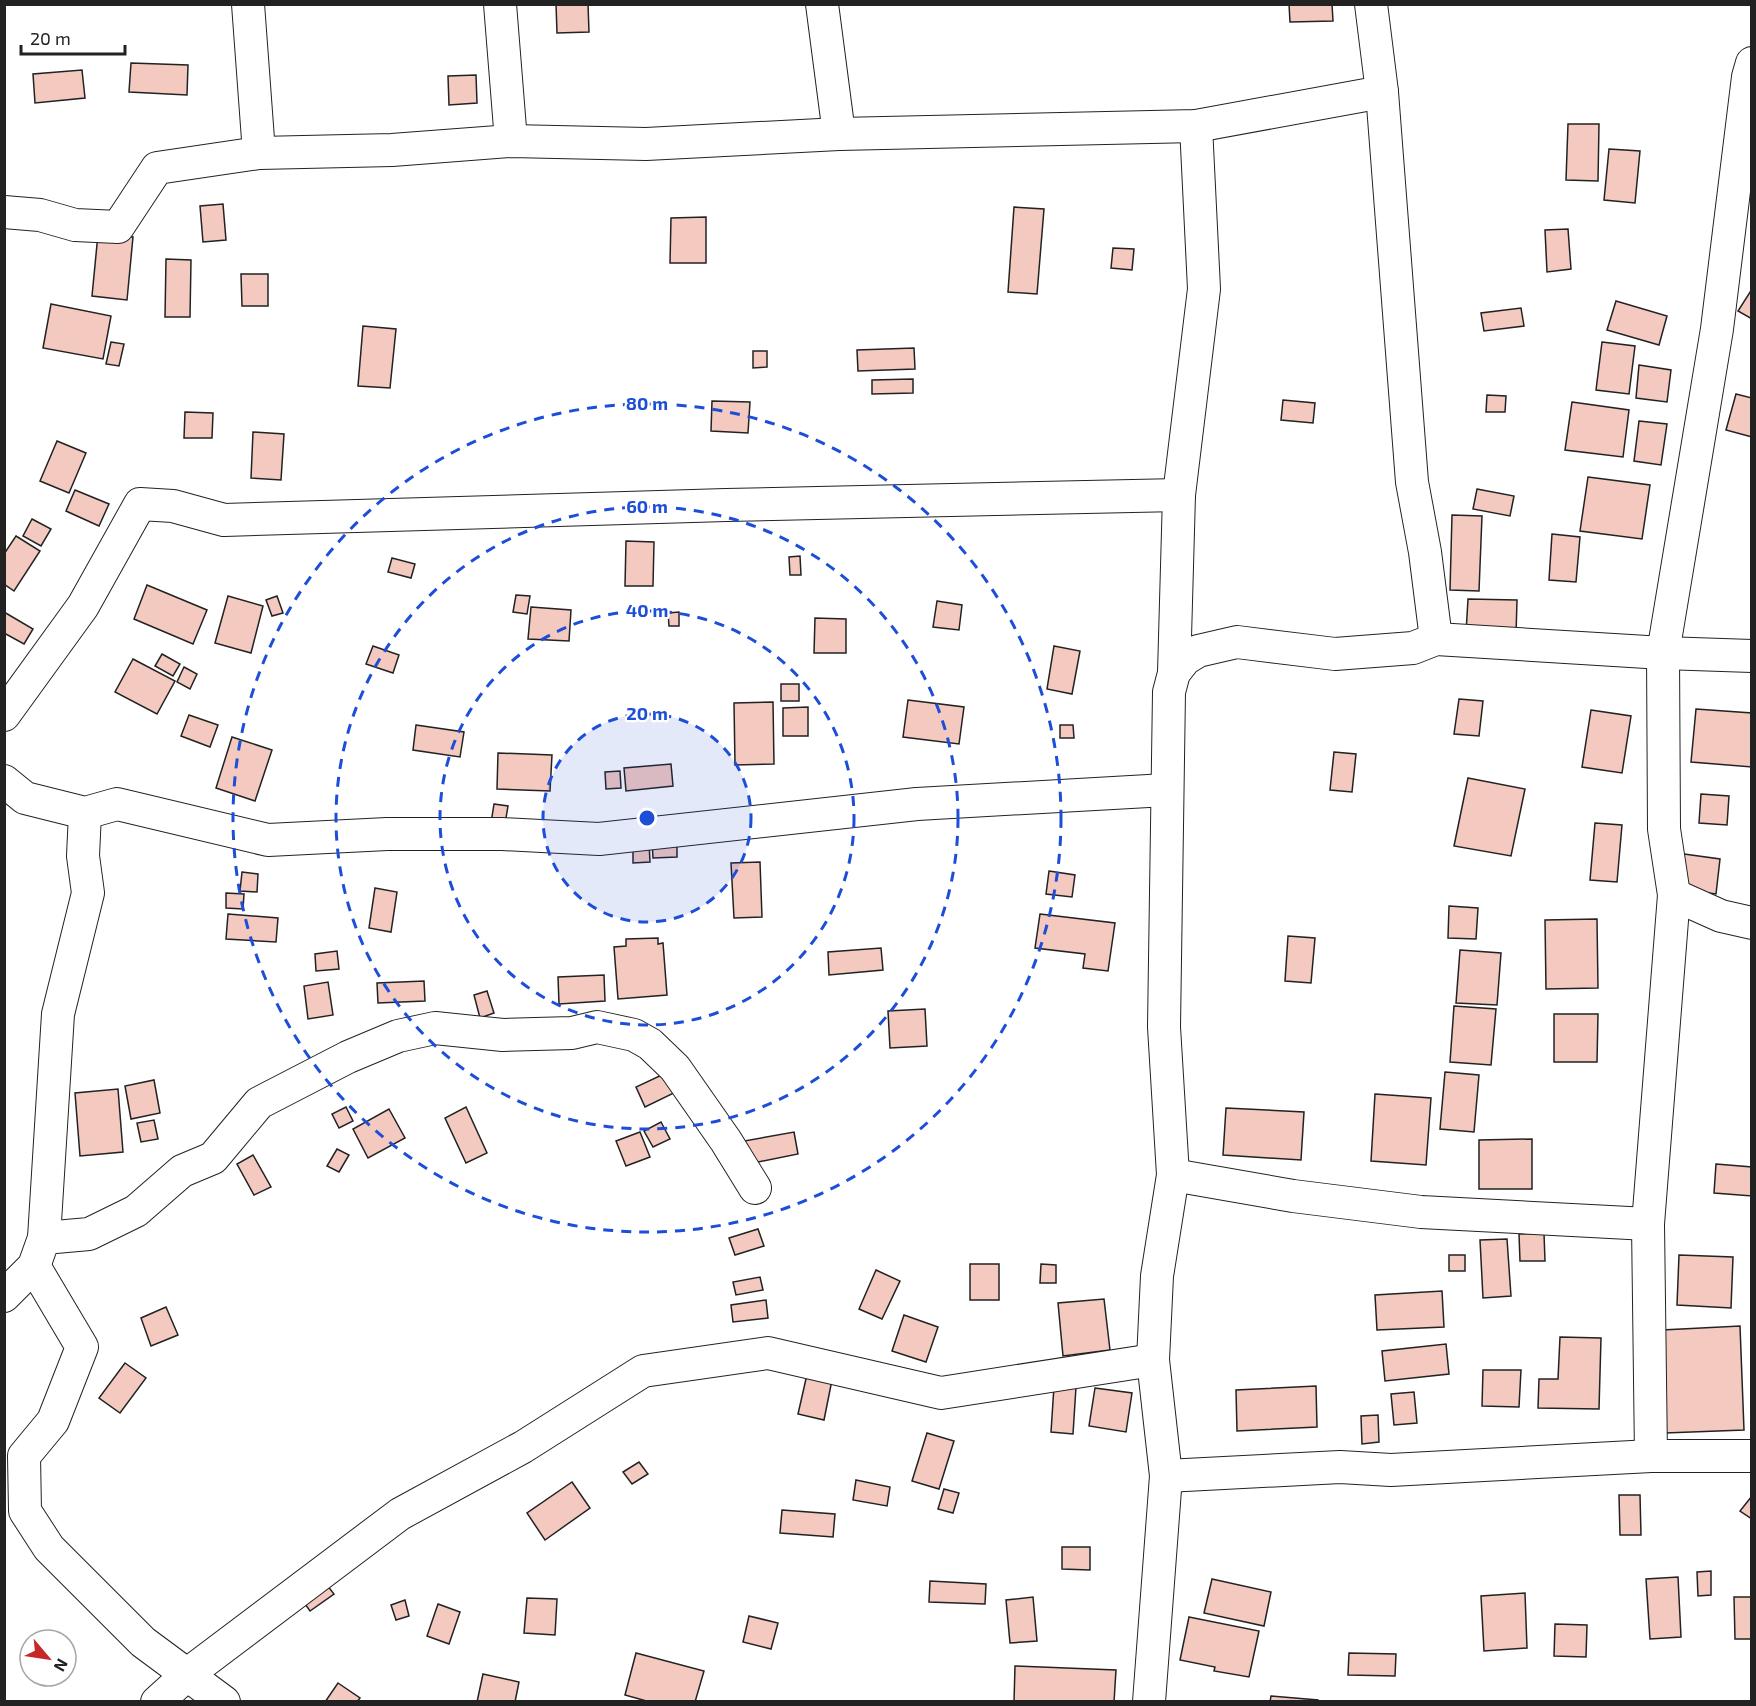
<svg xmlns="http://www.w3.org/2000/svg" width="1756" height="1706" viewBox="0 0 1756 1706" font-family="'Exo 2',sans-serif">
  <rect width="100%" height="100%" fill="#fff"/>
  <g fill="#f3c9c0" stroke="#222" stroke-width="1.5">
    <polygon points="556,4 588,4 589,32 557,33"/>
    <polygon points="1289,4 1332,4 1333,21 1290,22"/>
    <polygon points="131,63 188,65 187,95 129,92"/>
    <polygon points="82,70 85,98 35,103 33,74"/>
    <polygon points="476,75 477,103 449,105 448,76"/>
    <polygon points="1568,124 1599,124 1598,181 1566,180"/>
    <polygon points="1609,149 1640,151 1635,203 1604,200"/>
    <polygon points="223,204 226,240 203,242 200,206"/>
    <polygon points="1014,207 1044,209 1037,294 1008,292"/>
    <polygon points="706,217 706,263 670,263 671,218"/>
    <polygon points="1568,229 1571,269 1547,272 1545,230"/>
    <polygon points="98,234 133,237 127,300 92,296"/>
    <polygon points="1113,248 1134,249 1132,270 1111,268"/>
    <polygon points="166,259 191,260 190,317 165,317"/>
    <polygon points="241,274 268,274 268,306 242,306"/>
    <polygon points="1752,289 1752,319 1738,311"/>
    <polygon points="1616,301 1667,316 1659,345 1607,330"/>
    <polygon points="51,304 111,316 103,359 43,348"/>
    <polygon points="1521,308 1524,326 1484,331 1481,313"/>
    <polygon points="363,326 396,329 390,388 358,386"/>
    <polygon points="111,342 124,344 119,366 106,364"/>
    <polygon points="1602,342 1635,346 1629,394 1596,390"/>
    <polygon points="914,348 915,369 858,371 857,350"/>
    <polygon points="753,351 767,351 767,367 753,368"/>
    <polygon points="1639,365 1671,370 1667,402 1636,398"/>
    <polygon points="913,379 913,393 872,394 872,380"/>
    <polygon points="1736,394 1752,398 1752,437 1726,430"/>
    <polygon points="1487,395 1506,396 1505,412 1486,412"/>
    <polygon points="1283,400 1315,403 1313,423 1281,420"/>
    <polygon points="712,401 750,402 748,433 711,431"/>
    <polygon points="1572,402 1629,410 1623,457 1565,450"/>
    <polygon points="185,412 213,413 212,438 184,438"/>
    <polygon points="1639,421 1667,424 1661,465 1634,461"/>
    <polygon points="253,432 284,434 281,480 251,478"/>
    <polygon points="57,441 86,453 69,493 40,481"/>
    <polygon points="1588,477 1650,485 1642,539 1580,531"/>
    <polygon points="1477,489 1514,496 1510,516 1473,509"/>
    <polygon points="75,490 109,504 99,526 66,511"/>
    <polygon points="1452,515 1482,516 1479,591 1450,590"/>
    <polygon points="32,519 51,529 41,546 23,536"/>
    <polygon points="1552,534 1580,537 1576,582 1549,580"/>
    <polygon points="16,536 40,551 14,591 4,584 4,554"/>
    <polygon points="626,541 654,542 653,586 625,586"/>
    <polygon points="800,556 801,575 790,575 789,557"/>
    <polygon points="392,558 415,564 411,578 388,572"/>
    <polygon points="147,585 207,610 193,644 134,619"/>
    <polygon points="516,595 530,596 527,614 513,612"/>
    <polygon points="228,596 263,606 251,653 215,643"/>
    <polygon points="277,596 283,613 272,616 266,600"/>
    <polygon points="1468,599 1517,600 1516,635 1466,633"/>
    <polygon points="937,601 962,605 959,630 933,627"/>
    <polygon points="531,607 571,610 569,641 528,639"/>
    <polygon points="4,612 33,629 24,644 4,633"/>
    <polygon points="679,612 679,626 669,626 668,613"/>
    <polygon points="815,618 846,619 846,653 814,653"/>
    <polygon points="373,646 399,655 393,673 366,664"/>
    <polygon points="1054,646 1080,651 1072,694 1047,689"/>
    <polygon points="162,654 180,664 173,676 155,666"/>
    <polygon points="133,659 175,681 157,714 115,692"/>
    <polygon points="184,667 197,674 190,689 177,682"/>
    <rect x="781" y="684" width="18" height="17"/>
    <polygon points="1459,699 1483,701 1479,736 1454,734"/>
    <polygon points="908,700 964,707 959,744 903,737"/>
    <polygon points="773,702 774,764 735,765 734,703"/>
    <polygon points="808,707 808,736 783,736 783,708"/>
    <polygon points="1696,709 1752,713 1752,767 1691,762"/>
    <polygon points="1591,710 1631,716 1622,773 1582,767"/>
    <polygon points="189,715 218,725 210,747 181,736"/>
    <polygon points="416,725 464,732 460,757 413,750"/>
    <polygon points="1060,725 1073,725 1074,738 1060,738"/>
    <polygon points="232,737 272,750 255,801 216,788"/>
    <polygon points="1334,752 1356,754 1352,792 1330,790"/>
    <polygon points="498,753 552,755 550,791 497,789"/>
    <polygon points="671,764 673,786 626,791 624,768"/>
    <polygon points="620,771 621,788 606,789 605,772"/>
    <polygon points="1468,778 1525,789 1511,856 1454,846"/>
    <polygon points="1701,794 1729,796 1727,825 1699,823"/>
    <polygon points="494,804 508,806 505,824 491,823"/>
    <polygon points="1595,823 1622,825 1617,882 1590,880"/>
    <polygon points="677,838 677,857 653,858 652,840"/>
    <polygon points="649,843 650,862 633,863 633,844"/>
    <polygon points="1684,854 1720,859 1716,894 1680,889"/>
    <polygon points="760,862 762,917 734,918 731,863"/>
    <polygon points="1049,871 1075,875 1072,897 1046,894"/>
    <polygon points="242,872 258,874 257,892 240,891"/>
    <polygon points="375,888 397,892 391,932 369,928"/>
    <polygon points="226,893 244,894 243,909 226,908"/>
    <polygon points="1449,906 1478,908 1476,939 1448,938"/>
    <polygon points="228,914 278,918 276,942 226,939"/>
    <polygon points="1040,914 1115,923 1108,971 1083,968 1085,954 1035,948"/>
    <polygon points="1597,919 1598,988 1546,989 1545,920"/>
    <polygon points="1288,936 1315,938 1311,983 1285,981"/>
    <polygon points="658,938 658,944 663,943 667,995 618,999 614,947 626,946 626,939"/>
    <polygon points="881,948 883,970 829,975 828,952"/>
    <polygon points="1460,950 1501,953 1497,1005 1456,1003"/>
    <polygon points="337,951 339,969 316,971 315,954"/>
    <polygon points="604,975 605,1001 559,1004 558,977"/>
    <polygon points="424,981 425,1001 378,1003 377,983"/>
    <polygon points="328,982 333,1015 308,1019 304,986"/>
    <polygon points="487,991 494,1013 480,1018 474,995"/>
    <polygon points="1454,1006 1496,1009 1491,1065 1450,1062"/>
    <polygon points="925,1009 927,1046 890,1048 888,1011"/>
    <polygon points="1554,1014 1598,1014 1597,1062 1554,1062"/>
    <polygon points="668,1072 676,1092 645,1107 636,1087"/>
    <polygon points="1445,1072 1479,1075 1474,1132 1440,1129"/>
    <polygon points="154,1080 160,1113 131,1119 125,1086"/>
    <polygon points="118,1089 123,1152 80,1156 75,1093"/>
    <polygon points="1375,1094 1431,1098 1426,1165 1371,1161"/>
    <polygon points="346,1107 353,1121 339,1128 332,1114"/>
    <polygon points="466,1107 487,1153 466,1163 445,1118"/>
    <polygon points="1226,1108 1304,1112 1301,1160 1223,1155"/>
    <polygon points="389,1109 405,1138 368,1158 353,1129"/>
    <polygon points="154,1120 158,1139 141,1142 137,1123"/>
    <polygon points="661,1122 670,1139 653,1147 644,1131"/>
    <polygon points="640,1132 650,1157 626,1166 616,1141"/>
    <polygon points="794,1132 798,1154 748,1164 744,1141"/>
    <polygon points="1532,1139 1532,1189 1479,1189 1479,1140"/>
    <polygon points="337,1149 349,1155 339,1172 327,1166"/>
    <polygon points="253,1155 271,1187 254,1195 237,1164"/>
    <polygon points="1716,1164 1752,1167 1752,1196 1714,1193"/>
    <polygon points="758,1229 764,1246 735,1255 729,1238"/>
    <polygon points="1544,1233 1545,1261 1520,1261 1519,1234"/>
    <polygon points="1507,1239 1511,1296 1483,1298 1480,1240"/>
    <rect x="1449" y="1255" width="16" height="16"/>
    <polygon points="1679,1255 1733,1257 1731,1308 1677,1305"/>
    <rect x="970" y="1264" width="29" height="36"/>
    <polygon points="1041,1264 1056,1265 1056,1283 1040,1283"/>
    <polygon points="876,1270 900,1281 882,1319 859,1309"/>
    <polygon points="760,1277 763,1290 736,1295 733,1282"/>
    <polygon points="1442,1291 1444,1327 1377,1330 1375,1295"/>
    <polygon points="1104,1299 1110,1350 1063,1356 1058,1303"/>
    <polygon points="766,1300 768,1318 733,1322 731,1305"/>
    <polygon points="166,1307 178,1335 151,1346 141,1318"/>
    <polygon points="904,1315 938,1327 926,1362 892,1351"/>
    <polygon points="1740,1326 1744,1430 1665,1433 1662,1330"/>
    <polygon points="1560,1337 1601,1338 1599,1409 1538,1408 1539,1379 1558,1379"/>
    <polygon points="1446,1344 1449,1374 1385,1381 1382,1351"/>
    <polygon points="125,1363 146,1378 120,1413 99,1398"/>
    <polygon points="808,1370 833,1375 824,1420 798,1414"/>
    <polygon points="1483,1370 1521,1370 1519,1407 1482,1406"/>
    <polygon points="1054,1386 1076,1387 1073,1434 1051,1432"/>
    <polygon points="1316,1386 1317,1427 1237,1431 1236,1390"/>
    <polygon points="1095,1388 1132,1393 1126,1432 1089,1426"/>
    <polygon points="1414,1392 1417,1423 1394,1425 1391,1394"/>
    <polygon points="1378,1415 1379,1442 1362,1444 1361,1416"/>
    <polygon points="927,1433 954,1441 939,1489 912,1481"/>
    <polygon points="639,1462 648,1474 632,1484 623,1472"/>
    <polygon points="856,1480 890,1487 887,1506 853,1500"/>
    <polygon points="572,1482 590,1508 545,1540 527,1513"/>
    <polygon points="944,1489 959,1493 953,1513 938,1509"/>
    <polygon points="1619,1495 1640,1495 1641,1535 1620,1535"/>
    <polygon points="1752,1496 1752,1519 1740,1511"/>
    <polygon points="782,1510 835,1514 833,1537 780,1533"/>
    <polygon points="1062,1547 1090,1547 1090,1570 1062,1569"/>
    <polygon points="1711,1571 1711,1595 1698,1596 1697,1572"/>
    <polygon points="320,1576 334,1594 310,1611 298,1594"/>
    <polygon points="1678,1577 1681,1637 1650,1639 1646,1579"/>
    <polygon points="1212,1579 1271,1592 1264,1626 1204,1613"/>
    <polygon points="930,1581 986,1584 985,1604 929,1602"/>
    <polygon points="1525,1593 1527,1648 1484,1651 1481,1596"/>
    <polygon points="1033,1597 1037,1641 1010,1643 1006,1600"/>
    <polygon points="1734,1597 1752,1597 1752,1639 1735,1639"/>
    <polygon points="527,1598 557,1599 555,1635 524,1633"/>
    <polygon points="405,1600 409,1616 396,1620 391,1605"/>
    <polygon points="438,1604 460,1612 449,1644 427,1636"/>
    <polygon points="749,1616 778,1623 771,1649 743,1642"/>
    <polygon points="1189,1617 1259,1631 1249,1677 1214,1671 1215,1667 1180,1660"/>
    <polygon points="1555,1624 1587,1625 1586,1657 1554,1656"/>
    <polygon points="636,1653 704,1671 695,1702 650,1702 625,1695"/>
    <polygon points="1349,1653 1396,1654 1395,1676 1348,1675"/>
    <polygon points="1015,1666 1116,1670 1114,1702 1014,1702"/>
    <polygon points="483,1674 519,1682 515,1702 477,1702"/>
    <polygon points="338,1683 360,1698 357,1702 325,1702"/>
    <polygon points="1271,1696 1318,1700 1318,1702 1270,1702"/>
  </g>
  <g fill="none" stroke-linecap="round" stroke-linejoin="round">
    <defs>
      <g id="street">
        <polyline points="500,4 511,141"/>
        <polyline points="822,4 839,134"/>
        <polyline points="1371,4 1382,92 1412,482 1425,552 1436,639"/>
        <polyline points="259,153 392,150 511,141 646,144 839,134 1196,126 1382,92"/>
        <polyline points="4,212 40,215 75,225 118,227 157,168 259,153 248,4"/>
        <polyline points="1174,673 1179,495 1204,289 1196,126"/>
        <polyline points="4,715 83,606 140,504 173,506 224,520 726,505 1179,495"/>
        <polyline points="4,781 25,798 85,813 117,804 268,840 387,834 502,834 599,839 917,804 1166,790"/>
        <polyline points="1674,895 1721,916 1752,923"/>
        <polyline points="1173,1175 1293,1196 1421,1212 1648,1224"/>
        <polyline points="44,1238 58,1014 88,893 83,856 85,813"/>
        <polyline points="34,1266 82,1347 53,1421 24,1456 25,1511 49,1548 143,1642 224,1702"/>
        <polyline points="4,1296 34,1266 44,1238 89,1234 136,1211 182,1171 213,1158 259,1103 348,1057 398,1036 435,1028 503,1035 572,1033 597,1027 634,1035 650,1044 675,1068 726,1141 755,1188"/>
        <polyline points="1651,1456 1648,1224 1674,895 1664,829 1663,653 1717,329 1748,77 1752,63"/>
        <polyline points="1166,1476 1340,1467 1391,1470 1651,1456 1752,1456"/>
        <polyline points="157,1702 189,1673 400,1514 523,1447 643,1371 768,1353 941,1393 1153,1360"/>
        <polyline points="1149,1702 1166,1476 1153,1360 1157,1276 1173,1175 1164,1027 1169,692 1174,673 1185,659 1198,651 1237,642 1335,654 1413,648 1436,639 1663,653 1752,656"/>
      </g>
    </defs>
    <use href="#street" stroke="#222" stroke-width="34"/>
    <use href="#street" stroke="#fff" stroke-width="32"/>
  </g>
  <circle cx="647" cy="818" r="104" fill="#1d4ed8" fill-opacity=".12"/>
  <g fill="none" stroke="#1d4ed8" stroke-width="3" stroke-dasharray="10 8">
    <circle cx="647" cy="818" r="104"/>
    <circle cx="647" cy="818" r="207"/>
    <circle cx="647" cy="818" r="311"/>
    <circle cx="647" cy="818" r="414"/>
  </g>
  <circle cx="647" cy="818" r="9" fill="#1d4ed8" stroke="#fff" stroke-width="3"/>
  <g font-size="18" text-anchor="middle" font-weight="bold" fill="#1d4ed8" stroke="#fff" stroke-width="4.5" stroke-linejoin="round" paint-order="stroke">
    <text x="647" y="410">80 m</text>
    <text x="647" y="513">60 m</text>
    <text x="647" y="617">40 m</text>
    <text x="647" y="720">20 m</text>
  </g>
  <rect width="1756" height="1706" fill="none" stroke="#222222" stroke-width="12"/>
  <g transform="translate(48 1658) rotate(119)"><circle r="28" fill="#ffffff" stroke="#a7a7a7" stroke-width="1.5"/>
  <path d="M0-4.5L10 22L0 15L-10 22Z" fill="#c62828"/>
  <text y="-9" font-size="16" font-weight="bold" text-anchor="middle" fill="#222222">N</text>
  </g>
  <path d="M21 45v9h104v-9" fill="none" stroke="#222222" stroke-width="3"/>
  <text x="30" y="45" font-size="18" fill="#222222" stroke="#ffffff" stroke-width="4.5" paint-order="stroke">20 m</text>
</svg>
